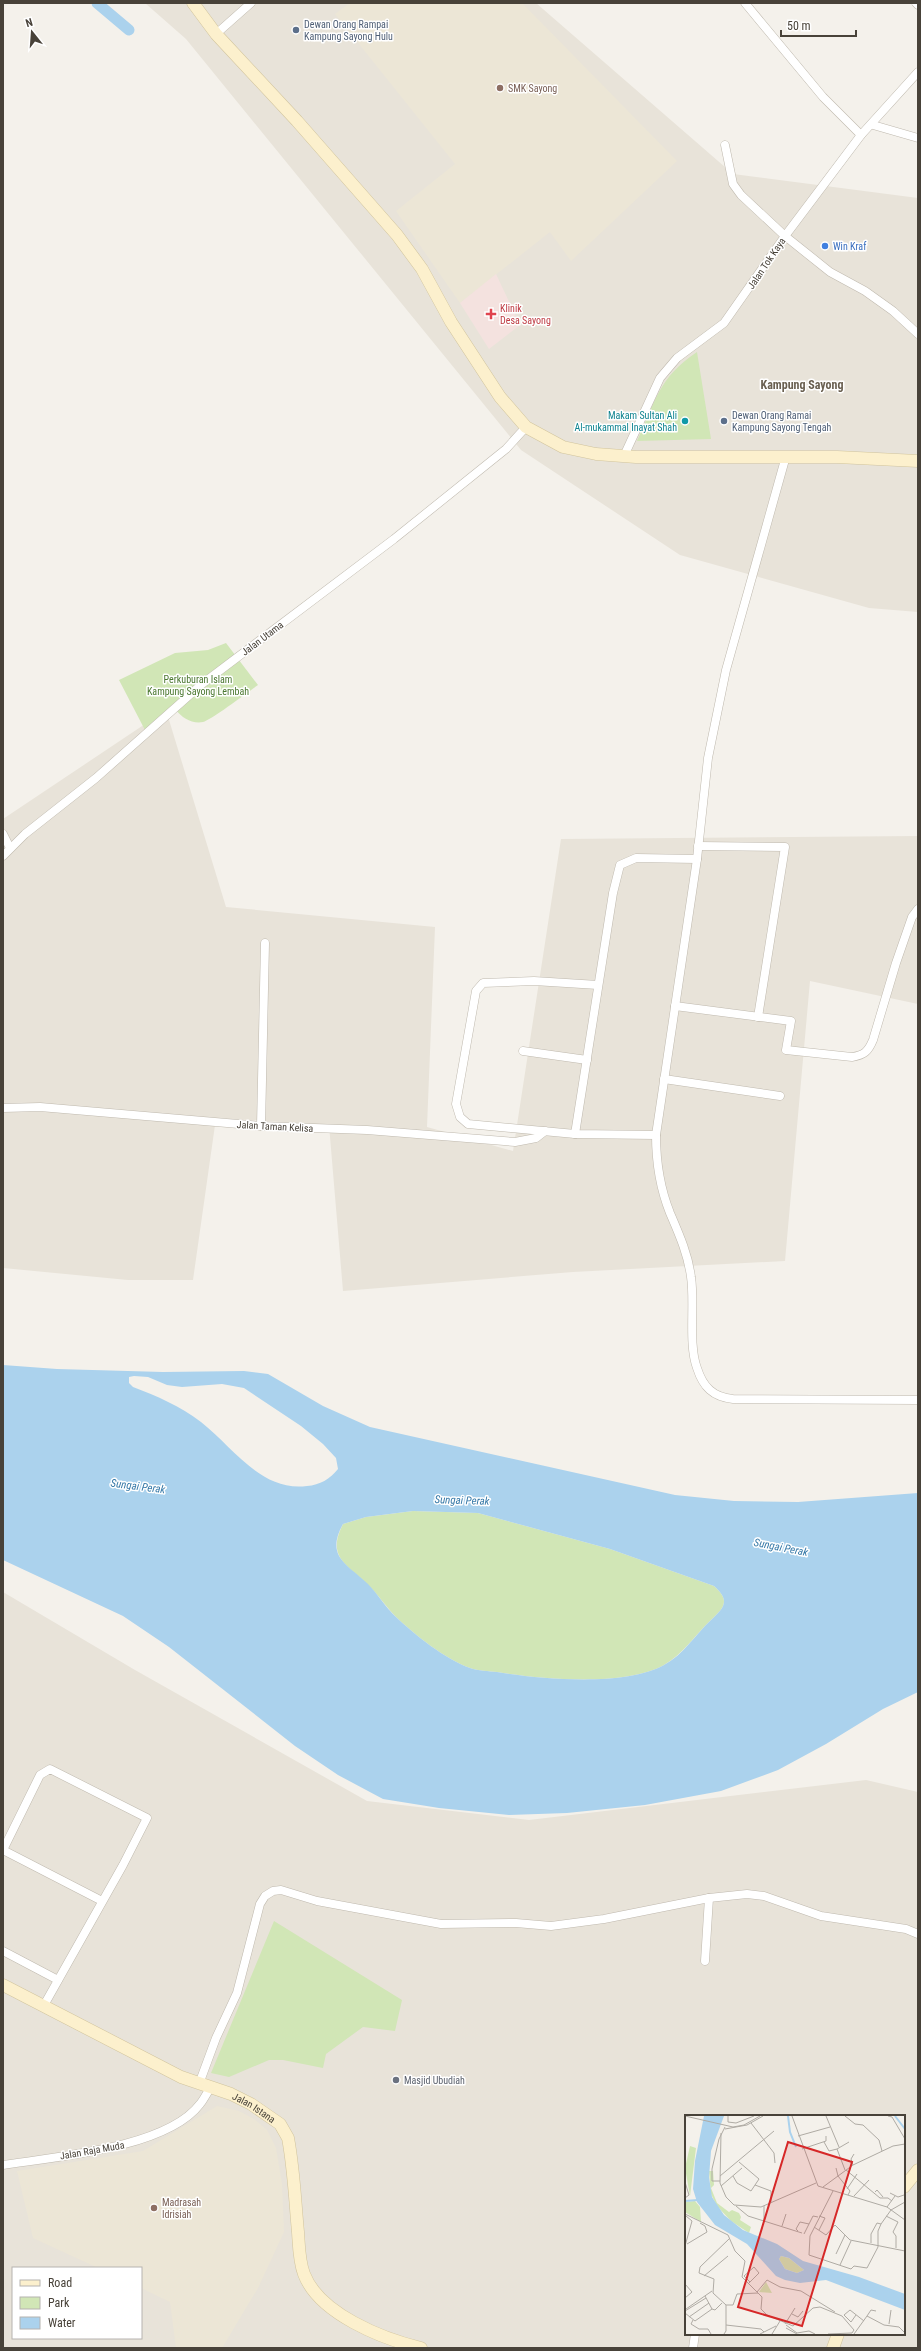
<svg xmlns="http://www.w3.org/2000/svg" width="921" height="2351" viewBox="0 0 921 2351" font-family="'Roboto Condensed',sans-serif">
  <rect width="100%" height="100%" fill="#f4f1eb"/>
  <g fill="#e8e3d9" fill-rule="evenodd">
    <polygon points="145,3 536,3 733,174 918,198 918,612 869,608 680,555 521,450 186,39"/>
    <polygon points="166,710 226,907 435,927 427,1127 513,1151 561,839 918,836 918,1004 810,981 785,1261 573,1272 343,1291 329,1125 216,1118 193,1280 128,1280 3,1268 3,819"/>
    <path d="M3 1592 135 1670 367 1801 529 1820 866 1780 918 1792V2348H3ZM686 2116H904V2334H686ZM13 2268H141V2338H13Z"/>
  </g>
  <g fill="#ece6d6">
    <polygon points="350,3 522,3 677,161 571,261 550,232 460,303 396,211 455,164 335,14"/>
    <polygon points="217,2106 239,2111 254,2119 267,2130 276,2148 282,2184 284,2232 258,2288 222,2348 176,2348 170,2302 141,2288 141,2268 98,2268 33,2238 17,2171 143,2151"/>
  </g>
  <polygon fill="#f4e2df" points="496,274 520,325 489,349 460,303"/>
  <g fill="#d1e6b6">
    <path d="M697 352 711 439 637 441C655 402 659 377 697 352Z"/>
    <path d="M226 643 258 685C248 692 211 720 203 722 192 724 182 718 176 710L146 732 119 680 175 653 208 650Z"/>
    <path d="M413 1511 478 1513 610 1549 714 1586C731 1601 724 1608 710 1621 695 1635 683 1654 664 1665 625 1687 541 1679 497 1672 489 1671 478 1671 470 1668 445 1659 415 1635 396 1617 386 1607 378 1594 368 1585 347 1564 326 1558 343 1524L366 1517Z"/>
    <polygon points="274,1921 402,2000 395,2031 363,2027 326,2054 323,2068 283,2060 269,2060 229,2077 211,2073"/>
  </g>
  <path fill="#abd2ed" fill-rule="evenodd" d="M3 1365 57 1369 163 1372 244 1371 268 1374 323 1406 370 1427 675 1495 734 1501 798 1502 918 1493V1692L883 1709 826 1744 778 1770 721 1791 645 1805 567 1813 509 1815 439 1808 383 1799 338 1775 295 1746 169 1647 123 1616 3 1560ZM134 1376 148 1377 167 1385 182 1387 222 1384 244 1388 301 1426 323 1444 336 1458 338 1469C330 1479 320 1485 307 1486 261 1492 233 1447 201 1422 180 1406 157 1396 133 1387L129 1383V1377ZM413 1511 478 1513 610 1549 714 1586C731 1601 724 1608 710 1621 695 1635 683 1655 664 1665 625 1687 541 1679 497 1672 489 1671 478 1671 470 1668 445 1659 415 1635 396 1617 385 1607 378 1594 368 1584 347 1564 325 1557 343 1524L366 1517Z"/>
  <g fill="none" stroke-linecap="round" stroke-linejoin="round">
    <polyline stroke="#abd2ed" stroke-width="11" points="97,3 129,30"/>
    <defs>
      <g id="street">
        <polyline points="745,3 823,97 861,135"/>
        <polyline points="916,3 918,5"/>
        <polyline points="216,34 251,3"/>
        <polyline points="873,125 918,138"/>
        <polyline points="725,145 733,184 741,195 785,236 830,272 865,291 893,311 918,334"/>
        <polyline points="624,456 660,378 677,358 724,323 785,236 861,135 918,72"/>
        <path d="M786 456 726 670 708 758 697 859 656 1135C656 1162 660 1188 670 1213 679 1234 688 1254 691 1277 695 1303 688 1344 697 1368 703 1387 713 1397 733 1399L918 1400"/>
        <polyline points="3,834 10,848"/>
        <polyline points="698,846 785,847 758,1017"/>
        <polyline points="3,856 25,834 96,778 202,684 394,539 506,449 526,427"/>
        <polyline points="598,985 534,981 483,983 476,991 456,1104 460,1117 468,1124 575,1134 656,1135"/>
        <path d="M675 1006 791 1021 786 1050 852 1057C864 1055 868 1052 873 1040L896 963 912 917 918 909"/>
        <polyline points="523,1051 587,1060"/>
        <polyline points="664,1079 780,1096"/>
        <polyline points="3,1108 40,1107 261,1126 367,1130 515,1142 536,1138 545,1131"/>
        <polyline points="261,1126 265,943"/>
        <polyline points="575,1134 613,893 620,865 636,858 697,859"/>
        <polyline points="3,1850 40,1775 50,1769 147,1818 123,1865 43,2007"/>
        <polyline points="3,1850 102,1901"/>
        <polyline points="3,1951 58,1980"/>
        <polyline points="705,1961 709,1898"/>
        <polyline points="199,2084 216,2038 237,1993 260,1904 265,1896 273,1891 281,1890 317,1901 441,1924 516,1923 551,1926 604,1919 709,1898 747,1894 764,1896 821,1916 906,1929 918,1934"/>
        <path d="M3 2165C55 2157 167 2148 200 2104 204 2099 207 2093 210 2088"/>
        <polyline points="693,2348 695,2334"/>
      </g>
      <g id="secondary">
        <polyline points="193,3 216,34 297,121 397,235 422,269 451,322 500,397 526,427 563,447 596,454 636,457 837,457 918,461"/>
        <path id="s1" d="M3 1985 181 2077 231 2094 251 2104 280 2124 288 2138C294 2170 295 2201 298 2232 299 2246 299 2261 304 2274 319 2314 383 2339 421 2348"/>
        <polyline points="904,2187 918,2170"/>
        <polyline points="833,2348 838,2334"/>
      </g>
    </defs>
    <use href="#street" stroke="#bfb9ae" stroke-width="9"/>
    <use href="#secondary" stroke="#d1c49d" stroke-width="13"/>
    <use href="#street" stroke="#fff" stroke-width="8"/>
    <use href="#secondary" stroke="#fcf0cd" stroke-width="12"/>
  </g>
  <g fill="#5c6f8a" stroke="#fff" stroke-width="1.5">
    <circle cx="296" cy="30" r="4"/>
    <circle cx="724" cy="421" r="4"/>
  </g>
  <g fill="#8d6e63" stroke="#fff" stroke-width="1.5">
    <circle cx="500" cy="88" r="4"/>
    <circle cx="154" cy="2208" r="4"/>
  </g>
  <circle fill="#3f7fe0" stroke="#fff" stroke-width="1.5" cx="825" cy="246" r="4"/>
  <path fill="#e0444e" stroke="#fff" stroke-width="1.5" d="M489 308h4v4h4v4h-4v4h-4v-4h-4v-4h4z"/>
  <circle fill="#0f9aa8" stroke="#fff" stroke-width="1.5" cx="685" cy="421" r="4"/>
  <circle fill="#6b7280" stroke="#fff" stroke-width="1.5" cx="396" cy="2080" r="4"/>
  <g text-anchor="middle" stroke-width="3" stroke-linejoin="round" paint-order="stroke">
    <g font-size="10" fill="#4e5e75" stroke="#fff" text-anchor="start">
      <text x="304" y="28">Dewan Orang Rampai<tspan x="304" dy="12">Kampung Sayong Hulu</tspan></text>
      <text x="732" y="419">Dewan Orang Ramai<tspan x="732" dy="12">Kampung Sayong Tengah</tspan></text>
    </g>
    <g font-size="10" fill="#785e54" stroke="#fff" text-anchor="start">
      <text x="508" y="92">SMK Sayong</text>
      <text x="162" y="2206">Madrasah<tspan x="162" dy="12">Idrisiah</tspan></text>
    </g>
    <g font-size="10" fill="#366cbe" stroke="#fff" text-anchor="start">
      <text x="833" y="250">Win Kraf</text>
    </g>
    <g font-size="10" fill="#484239" stroke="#fff">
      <text transform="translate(766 263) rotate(-56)" y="4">Jalan Tok Kaya</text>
      <text transform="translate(262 638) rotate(-37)" y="4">Jalan Utama</text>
      <text transform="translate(275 1126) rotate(3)" y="4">Jalan Taman Kelisa</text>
      <text dy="4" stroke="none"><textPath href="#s1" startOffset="280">Jalan Istana</textPath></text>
      <text transform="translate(92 2150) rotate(-10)" y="4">Jalan Raja Muda</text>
    </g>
    <g font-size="10" fill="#be3a42" stroke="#fff" text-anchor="start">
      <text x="500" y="312">Klinik<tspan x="500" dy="12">Desa Sayong</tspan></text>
    </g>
    <g font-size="10" fill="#0d838f" stroke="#fff" text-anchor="end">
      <text x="677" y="419">Makam Sultan Ali<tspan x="677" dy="12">Al-mukammal Inayat Shah</tspan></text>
    </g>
    <g font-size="10" fill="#4a772f" stroke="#fff">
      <text x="198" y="683">Perkuburan Islam<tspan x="198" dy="12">Kampung Sayong Lembah</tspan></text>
    </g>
    <g font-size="10" fill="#5b616d" stroke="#fff" text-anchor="start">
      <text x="404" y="2084">Masjid Ubudiah</text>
    </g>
    <g font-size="11" font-style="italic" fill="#3578a7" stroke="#fff">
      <text transform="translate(138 1486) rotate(7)" y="4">Sungai Perak</text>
      <text transform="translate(462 1500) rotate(2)" y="4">Sungai Perak</text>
      <text transform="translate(781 1547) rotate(11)" y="4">Sungai Perak</text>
    </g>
    <g font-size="12" font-weight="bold" fill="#6a6051" stroke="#fff">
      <text x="802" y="389">Kampung Sayong</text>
    </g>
  </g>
  <g transform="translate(685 2115)">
    <rect width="220" height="220" fill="#f4f1eb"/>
    <path d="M5 31 11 33 5 81 0 53ZM24 56H28L29 70 26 73 32 88 44 97 47 95 54 98 56 102 55 105 66 112 64 118 46 106 32 91 26 79ZM10 86 15 92 16 107 0 97V87ZM96 141 104 143 119 155 112 158 100 154 94 144ZM81 167 87 178 74 177Z" fill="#d1e6b6"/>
    <path d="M19 1H39L26 36 24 62 27 82 39 100 58 115 92 129 118 146 174 162 220 179V195L141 165 115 168 100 165 91 161 62 129 30 110 12 87 8 74 10 46ZM96 141 104 143 119 155 112 158 100 154 94 144Z" fill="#abd2ed" fill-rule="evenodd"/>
    <path fill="none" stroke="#abd2ed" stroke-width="2" d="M103 1 105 17 111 32M210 1 220 14M10 75 24 69M0 86 13 85"/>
    <path fill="none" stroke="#afaba4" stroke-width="1" d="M0 1 48 12 59 10 75 1M43 1V7L51 8 69 1M107 1 133 71 202 92 220 105M141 1 154 32M160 1 170 9 178 10 194 25 197 36M203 1 207 2 220 24M66 8 89 38 90 48M40 14 62 10 78 1M36 18 35 68 41 82 49 90 76 92 131 68M113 21 145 12M139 27 144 36 152 34M117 34 141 26V21M168 50 166 44 169 39M151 53 153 61 165 76 163 80M160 55 152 34 164 27M161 55 195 83H203L207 86M35 61 89 16M48 61 52 68 66 76 74 64 54 47M35 66H27V54L34 24 40 12M0 67 4 80 0 83M70 70 86 76V87M36 71 57 53M138 72 168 50 208 31 220 29M162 74 172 59M148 76 125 121 124 140 166 154 169 151 182 153 193 132V116L196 109M190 77 192 75 198 82M205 78 213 82 219 80M169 81 184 65M51 91 63 101 117 118M79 91V105M202 92 210 81M0 99 43 120 50 136 60 146 57 162 77 182 76 194 82 200 108 211 128 193 135 192 157 201 169 215 167 218 143 219M134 101 140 103 134 115M201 101 213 107 208 117 211 121V133M97 111 101 99M129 112 141 120 150 110 165 125 220 136M113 116 111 114 115 107 124 109M119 119 128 101 133 102M45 123 15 152 14 158 29 164 28 178 41 190H48L52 179 73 178M186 128V119L192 108 196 109 206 95 220 87M2 129 22 117 20 111 15 108M0 131 7 106 1 101M151 139 160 120M155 150 166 126M19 161 43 141M0 169 7 177 0 183M63 169 74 158 69 152 59 161 65 167M72 177 82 165 95 172 116 176 150 197M1 194 27 176M27 194 30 195 37 188M0 196 21 183M0 198 10 206 27 194 20 181M107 199 113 202 118 196M171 200 166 207 159 200 165 195 179 206M182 201 186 195 191 196M4 202 24 188M8 205 6 209 14 214H23L26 219M100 209 110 193M204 209 206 195M41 210 76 214 79 217M101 210 112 218 124 216 130 219M101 213 112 219M39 219 41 216V190M75 219 91 211M87 219 95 206M169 219 182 201 199 210 214 212 220 218"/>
    <path fill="#d62828" fill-opacity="0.15" stroke="#d62828" stroke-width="2" d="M103 27 167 47 117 211 53 192Z"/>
    <rect width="220" height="220" fill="none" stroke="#484239" stroke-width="2"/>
  </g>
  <rect width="921" height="2351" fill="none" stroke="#484239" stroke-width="8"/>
  <rect x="12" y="2267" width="130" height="72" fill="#ffffff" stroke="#b6b3b0"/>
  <rect x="20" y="2280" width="20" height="6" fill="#fcf0cd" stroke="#b6b3b0"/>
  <text x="48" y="2287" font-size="12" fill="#484239">Road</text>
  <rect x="20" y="2297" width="20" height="12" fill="#d1e6b6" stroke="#b6b3b0"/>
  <text x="48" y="2307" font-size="12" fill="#484239">Park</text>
  <rect x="20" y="2317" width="20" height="12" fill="#abd2ed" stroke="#b6b3b0"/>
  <text x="48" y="2327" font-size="12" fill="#484239">Water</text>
  <g transform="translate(32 32) rotate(343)" stroke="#ffffff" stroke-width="3" paint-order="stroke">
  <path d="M0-3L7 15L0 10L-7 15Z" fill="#484239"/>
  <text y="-6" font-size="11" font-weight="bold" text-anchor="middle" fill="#484239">N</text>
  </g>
  <path d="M781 30v6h75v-6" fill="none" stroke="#484239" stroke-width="2"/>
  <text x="787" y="30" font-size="12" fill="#484239" stroke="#ffffff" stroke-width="3" paint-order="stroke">50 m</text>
</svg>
